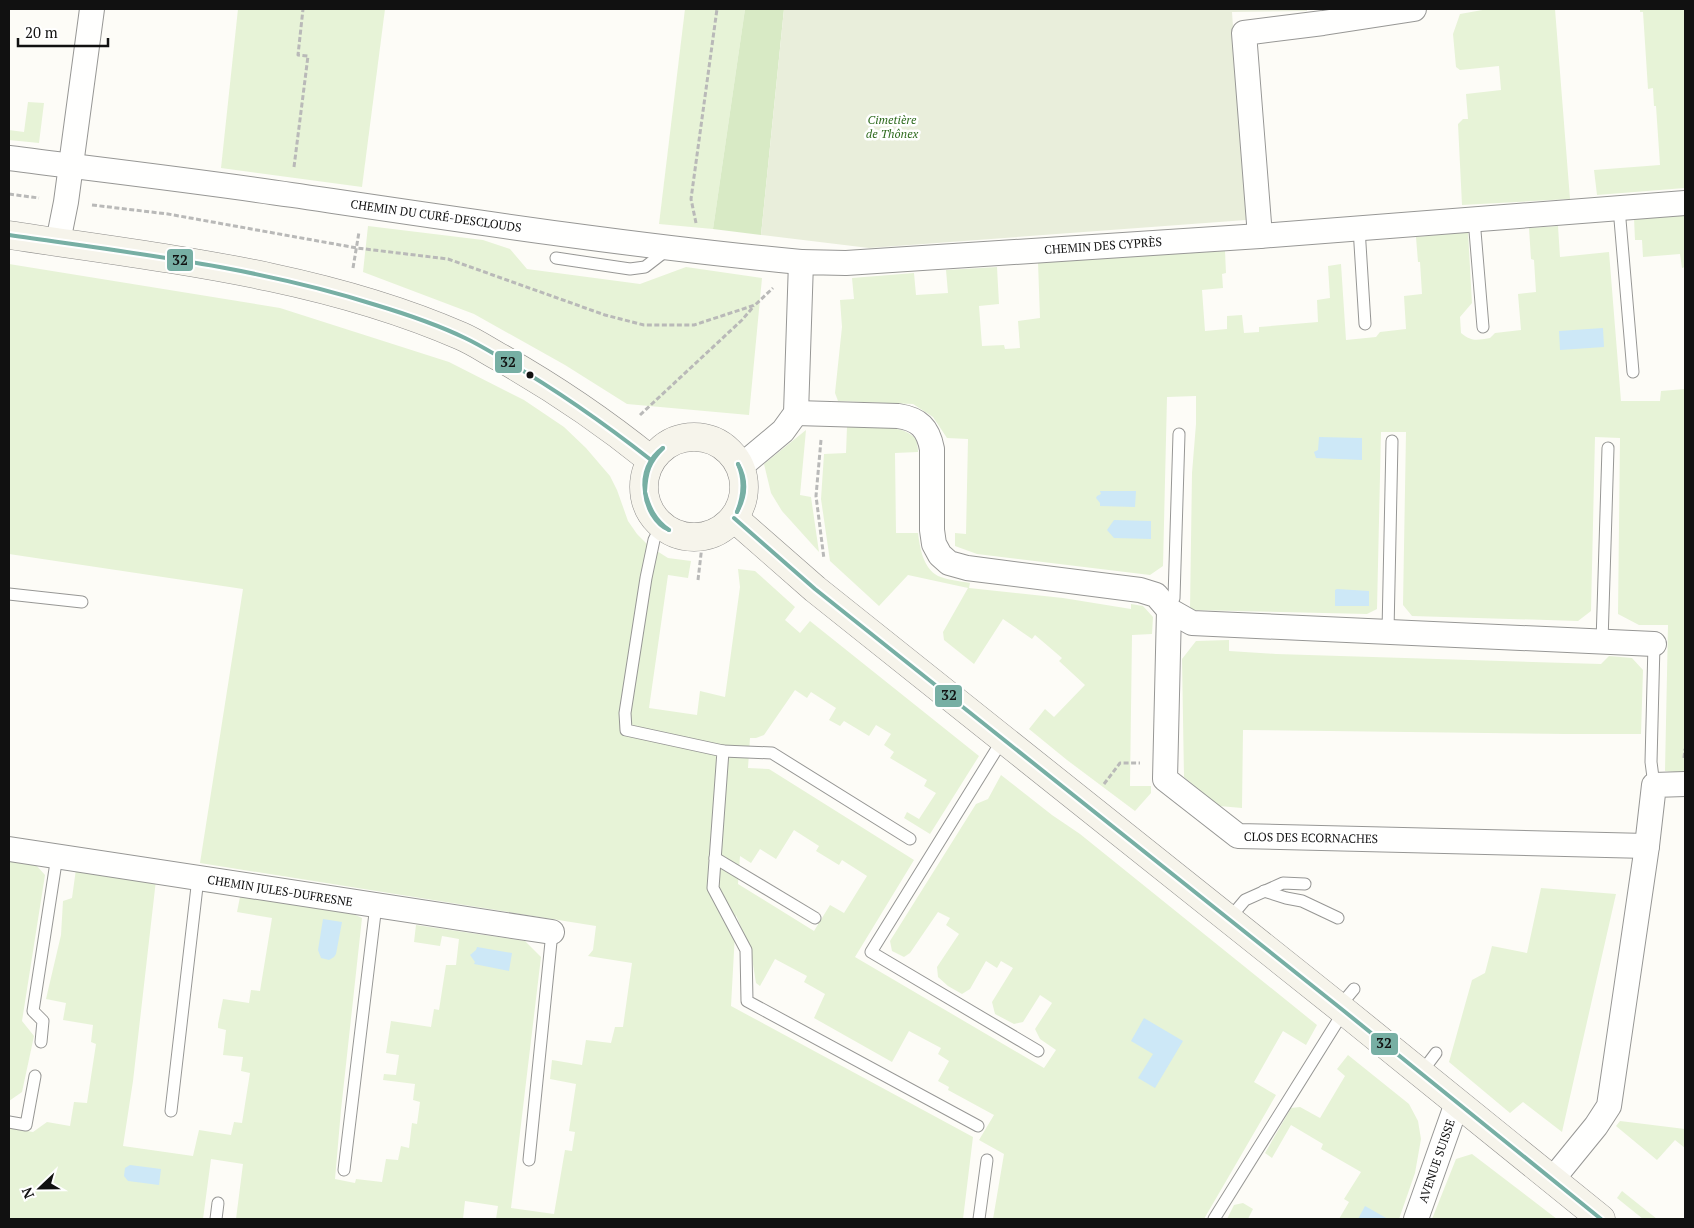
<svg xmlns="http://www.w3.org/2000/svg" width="1694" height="1228" viewBox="0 0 1694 1228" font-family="'PT Serif',serif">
  <rect width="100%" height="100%" fill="#fdfcf7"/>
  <g fill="#e7f3d7" fill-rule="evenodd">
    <polygon points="238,9 385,9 362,187 221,168"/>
    <polygon points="685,9 745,9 713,229 659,224"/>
    <polygon points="1488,9 1555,9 1570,199 1462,205 1458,124 1463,119 1468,119 1466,94 1501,90 1499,66 1460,70 1456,67 1453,34 1460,14"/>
    <polygon points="1640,9 1685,9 1685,188 1597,195 1594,170 1660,165 1656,106 1654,106 1653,88 1648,89 1643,12 1640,12"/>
    <polygon points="28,102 44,103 39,143 9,140 9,130 24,132"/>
    <polygon points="1685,214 1685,267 1682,268 1680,254 1643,257 1642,240 1635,240 1634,218"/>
    <polygon points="368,226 483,240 510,249 527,269 640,284 686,267 762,278 749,415 627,404 565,365 474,314 363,272"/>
    <path d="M1558 226 1560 257 1609 252 1621 401H1660L1661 391 1685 389V773L1665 771 1668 625H1639L1618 614 1620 438 1595 437 1591 611 1578 621 1412 616 1403 605 1406 432H1381L1377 609 1367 614 1190 610 1192 473 1196 424V396L1167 397 1163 566 1150 575 977 554 955 546V533L966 534 968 439 947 438 933 417 913 404 838 401 835 393 842 327 840 300 854 299 852 278 914 273 916 295 948 293 946 270 997 267 999 304 979 306 982 346 1004 345 1005 349 1020 348 1018 321 1040 318 1038 262 1225 251 1226 273 1222 274 1223 288 1202 290 1205 331 1227 329V316L1242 315 1244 333 1259 332V327L1318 322 1317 300 1330 298 1328 266 1341 264 1346 340 1376 337 1380 332 1406 329 1404 296 1422 294 1420 262H1418L1416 237 1468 232 1472 303 1460 317 1461 333C1472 342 1477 340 1490 338L1495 333 1521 330 1518 294 1536 292 1534 260 1531 259 1529 228Z"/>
    <path d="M9 264 280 308 449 362 524 400 564 427 586 448 610 476 617 490 628 521 637 534 649 546 668 558 691 561 688 578 668 575 649 708 697 715 700 691 725 697 740 587 738 569 755 571 795 607 785 620 800 633 810 621 979 756 930 834 904 818 907 812 919 819 936 793 924 786 927 780 890 758 894 752 884 745 891 734 876 725 869 736 844 721 840 726 829 720 836 708 811 692 807 698 795 690 764 735 756 738H750L748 768 769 769 914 860 855 957 1044 1068 1056 1050 1040 1039 1035 1029 1052 1003 1040 995 1023 1022 1014 1024 995 1014 992 1002 1013 968 1001 961 997 968 986 961 970 989 962 994 948 986 938 977 937 967 959 934 946 925 950 918 938 912 910 953 904 957 892 951 890 941 976 804 988 799 1001 775 1052 815 1080 834 1317 1025 1306 1045 1283 1031 1254 1082 1276 1095 1204 1219H993L1004 1154 979 1140 994 1115 948 1090 949 1087 938 1081 949 1061 938 1054 941 1048 909 1031 892 1062 814 1018 825 994 804 982 807 976 775 959 760 986 756 983 751 952 736 915 731 1006 973 1137 963 1219H496L498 1206 465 1201 463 1219H236L243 1164 211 1159 203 1219H9V1128L33 1132 47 1122 70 1126 74 1102 87 1103 96 1044 91 1042 93 1025 63 1020 66 1003 46 999 61 935 63 901 72 898 76 869 156 880 133 1081 123 1146 193 1156 199 1130 231 1135 234 1122 242 1123 250 1073 241 1071 243 1057 223 1055 226 1030 218 1028V1024L223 999 249 1003 251 990 260 991 272 918 237 912 240 897 206 892V887L351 913 362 918 341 1110 335 1179 355 1183 356 1179 382 1182 386 1159 398 1160 401 1146 409 1148 412 1123 417 1124 420 1102 413 1100 415 1084 383 1080 384 1074 396 1075 399 1055 386 1053 391 1021 431 1027 434 1009 439 1010 446 965H456L459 939 442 936 440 946 414 942 416 925 525 941 541 957 511 1208 554 1214 565 1150 572 1151 575 1132 569 1131 576 1084 550 1079 552 1060 582 1065 586 1040 611 1043 615 1027H623L632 963 588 956 593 950 596 926 200 863 243 589 9 554ZM794 830 819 846 816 851 839 865 842 860 867 876 844 913 830 905 814 931 738 884 740 856 751 863 760 849 776 859Z"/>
    <path d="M847 427C864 427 906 423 916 440 917 443 918 448 918 452L895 453 896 533H918C920 548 923 568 938 576 947 580 960 581 970 583L969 588 1063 598 1131 609V604L1143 606 1153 617 1152 634 1132 635 1130 786H1151V793L1135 811 1067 760 1029 729 1045 709 1054 717 1085 685 1059 661 1062 658 1035 635 1032 639 1003 619 974 664 944 640 943 632 968 588 908 575 879 606 830 561 821 499 824 454 846 453Z"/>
    <polygon points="806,430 800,495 811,497 819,552 782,511 771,493 764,464"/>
    <polygon points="1229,640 1229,651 1276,654 1601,664 1609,656 1632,658 1643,670 1641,734 1566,734 1243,730 1242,808 1219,806 1184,777 1182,659 1196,641"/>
    <polygon points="9,859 35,864 45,875 22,1021 34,1036 22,1092 9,1101"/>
    <polygon points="1541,888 1616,894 1562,1132 1523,1102 1510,1113 1449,1062 1472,980 1485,973 1492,946 1527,953"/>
    <polygon points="1348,1055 1409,1104 1418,1121 1421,1139 1415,1173 1399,1219 1339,1219 1349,1202 1344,1199 1361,1172 1321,1149 1323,1144 1291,1125 1272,1158 1265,1153 1291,1108 1300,1107 1320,1118 1345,1076 1337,1069"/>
    <polygon points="1620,1121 1685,1129 1685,1148 1675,1140 1657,1160 1616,1126"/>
    <polygon points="1472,1154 1553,1216 1557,1219 1432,1219 1456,1159"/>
    <polygon points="1622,1191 1657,1219 1643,1219 1617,1198"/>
    <polygon points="1243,1203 1253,1209 1248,1219 1227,1219 1234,1205"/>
  </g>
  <polygon fill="#d8eac5" points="745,9 784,9 761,235 713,229"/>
  <polygon fill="#e9eedb" points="784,9 1307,9 1307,11 1232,12 1246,220 869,248 761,235"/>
  <g fill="#cde8f7">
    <polygon points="1603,328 1604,347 1560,350 1559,331"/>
    <polygon points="1319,437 1362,438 1362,460 1316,458 1314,452 1318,450"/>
    <polygon points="1100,491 1136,491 1135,507 1100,506 1100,503 1096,498 1097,496 1101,494"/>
    <polygon points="1114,520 1151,521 1151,539 1114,538 1107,530"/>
    <polygon points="1337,589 1369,591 1369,606 1335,606 1335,590"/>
    <polygon points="323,919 342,922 336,954 334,957 329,960 321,958 318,950"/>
    <polygon points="477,947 512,953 509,971 474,964 475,962 470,955 476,950"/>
    <polygon points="1144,1018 1183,1041 1155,1088 1138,1078 1153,1054 1131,1041"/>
    <polygon points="130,1165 161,1169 159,1185 128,1181 124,1176 125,1168"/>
    <polygon points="1365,1206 1388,1219 1358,1219"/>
  </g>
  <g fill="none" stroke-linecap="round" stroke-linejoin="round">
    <defs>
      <g id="service">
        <polyline points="1619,208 1633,372"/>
        <polyline points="1474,219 1483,327"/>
        <polyline points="1359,228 1365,324"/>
        <polyline points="556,258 630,269 645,267 667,250"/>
        <polyline points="661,526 654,540 646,578 625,713 626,730 723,751 713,888 746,950 747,1001 978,1126"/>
        <polyline points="9,594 82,602"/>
        <polyline points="1169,610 1174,598 1179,434"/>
        <polyline points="1388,631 1392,441"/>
        <polyline points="1602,642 1608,448"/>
        <polyline points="1003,739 871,952 1038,1051"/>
        <polyline points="723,751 772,753 910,839"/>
        <polyline points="1654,785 1651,762 1654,644"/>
        <polyline points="715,858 815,918"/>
        <polyline points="1264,891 1286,898 1302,901 1338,918"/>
        <polyline points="1229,919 1245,900 1283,883 1305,884"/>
        <polyline points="1339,1007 1354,989"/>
        <polyline points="41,1042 43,1021 33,1011 57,856"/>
        <polyline points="1421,1073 1436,1053"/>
        <polyline points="171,1111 198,878"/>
        <polyline points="9,1122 26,1125 35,1076"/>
        <polyline points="529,1160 552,932"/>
        <polyline points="344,1170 376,905"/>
        <polyline points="216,1219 218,1203"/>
        <polyline points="979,1219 987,1160"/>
        <polyline points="1214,1219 1344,1011"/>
      </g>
      <g id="minor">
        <path d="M9 158C103 170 198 181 292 195 461 220 631 246 801 262"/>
        <polyline points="1260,236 1244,33 1323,23 1414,9"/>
        <polyline points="58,242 66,202 92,9"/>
        <path d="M796 413 898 416C919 419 928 428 932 449V530L934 544 940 555 949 563 967 568 1140 590 1156 595 1169 610 1192 623 1654 644"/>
        <polyline points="740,467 783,431 796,413 801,262 846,263 1260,236 1685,203"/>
        <polyline points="1169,610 1165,779 1238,836 1647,846"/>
        <polyline points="9,849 552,932"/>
        <polyline points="1552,1180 1596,1126 1609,1106 1647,846 1654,785 1685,784"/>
        <polyline points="1416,1219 1457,1103"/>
      </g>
      <g id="secondary">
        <path d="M9 235C161 258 319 274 461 336 475 342 488 351 501 358 554 388 604 422 651 460"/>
        <circle cx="694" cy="487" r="50"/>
        <polyline points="734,518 815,589 1344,1011 1601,1219"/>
      </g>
    </defs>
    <use href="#service" stroke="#979795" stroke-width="13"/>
    <use href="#minor" stroke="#979795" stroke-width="26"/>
    <use href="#secondary" stroke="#8e8d8b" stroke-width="29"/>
    <g stroke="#b9b9b8" stroke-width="3" stroke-dasharray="5 2.5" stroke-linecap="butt">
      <polyline points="294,167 308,56 298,55 303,9"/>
      <polyline points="9,194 39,198"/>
      <polyline points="92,205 168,214 357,248 448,259 605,315 644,325 694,325 755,305 773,288"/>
      <polyline points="696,223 691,199 717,9"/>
      <polyline points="353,268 359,232"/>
      <polyline points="640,415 742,320 754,306"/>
      <polyline points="821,440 816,496 824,559"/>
      <polyline points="698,580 703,537"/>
      <polyline points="1684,758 1685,749"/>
      <polyline points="1104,784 1120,763 1140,763"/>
    </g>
    <use href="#service" stroke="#fffffe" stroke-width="11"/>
    <use href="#minor" stroke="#fffffe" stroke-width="24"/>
    <use href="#secondary" stroke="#f6f4eb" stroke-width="28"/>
    <defs>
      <g id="bus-1">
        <path d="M9 235C132 253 257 267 376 305 406 314 436 324 465 338 480 345 494 354 508 362 558 391 605 424 651 460"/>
        <path d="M645 492C649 508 655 520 669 530"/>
        <path d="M645 492C646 507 655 524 669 530"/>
        <path d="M645 492C642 474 649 458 663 448"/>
        <path d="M645 492C646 472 649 462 663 448"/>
        <path d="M737 512C743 497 745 480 738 464"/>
        <path d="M737 512C746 496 747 480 738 464"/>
        <polyline points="734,518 815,589 1344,1011 1601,1219"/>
      </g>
    </defs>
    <use href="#bus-1" stroke="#fff" stroke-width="8"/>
    <use href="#bus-1" stroke="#77afa4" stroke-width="4"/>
  </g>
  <circle fill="#111" stroke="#fff" stroke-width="2" cx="530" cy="375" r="4.5"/>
  <g text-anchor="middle" stroke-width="5" stroke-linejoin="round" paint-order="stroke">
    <g font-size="12" font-style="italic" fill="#2f6b1f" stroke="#fff">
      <text x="892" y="124">Cimetière<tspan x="892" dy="14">de Thônex</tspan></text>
    </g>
    <g font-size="12" fill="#111" stroke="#fff">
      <text transform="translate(436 216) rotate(8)" y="4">CHEMIN DU CURÉ-DESCLOUDS</text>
      <text transform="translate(1103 246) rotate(-4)" y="4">CHEMIN DES CYPRÈS</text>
      <text transform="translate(1311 838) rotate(1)" y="4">CLOS DES ECORNACHES</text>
      <text transform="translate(280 891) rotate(9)" y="4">CHEMIN JULES-DUFRESNE</text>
      <text transform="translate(1437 1161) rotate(-71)" y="4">AVENUE SUISSE</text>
    </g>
  </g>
  <g stroke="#fff" stroke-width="2">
    <rect x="166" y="248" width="28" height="24" rx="5" fill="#77afa4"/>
    <rect x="494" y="350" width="29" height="24" rx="5" fill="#77afa4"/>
    <rect x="934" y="684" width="29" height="24" rx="5" fill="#77afa4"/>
    <rect x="1370" y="1032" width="29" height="24" rx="5" fill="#77afa4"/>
  </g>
  <g font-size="14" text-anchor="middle" font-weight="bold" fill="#111">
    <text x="180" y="265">32</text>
    <text x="508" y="367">32</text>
    <text x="949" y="700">32</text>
    <text x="1384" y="1048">32</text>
  </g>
  <rect width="1694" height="1228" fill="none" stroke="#111111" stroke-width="20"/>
  <g transform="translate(40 1188) rotate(248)" stroke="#ffffff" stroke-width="4" paint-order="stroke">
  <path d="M0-4L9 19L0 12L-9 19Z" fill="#111111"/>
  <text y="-8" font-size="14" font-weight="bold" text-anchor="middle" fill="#111111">N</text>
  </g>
  <path d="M18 38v8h90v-8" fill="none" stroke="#111111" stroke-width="2.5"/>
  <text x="25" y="38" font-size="15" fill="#111111" stroke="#ffffff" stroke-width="4" paint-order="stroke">20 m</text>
</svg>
